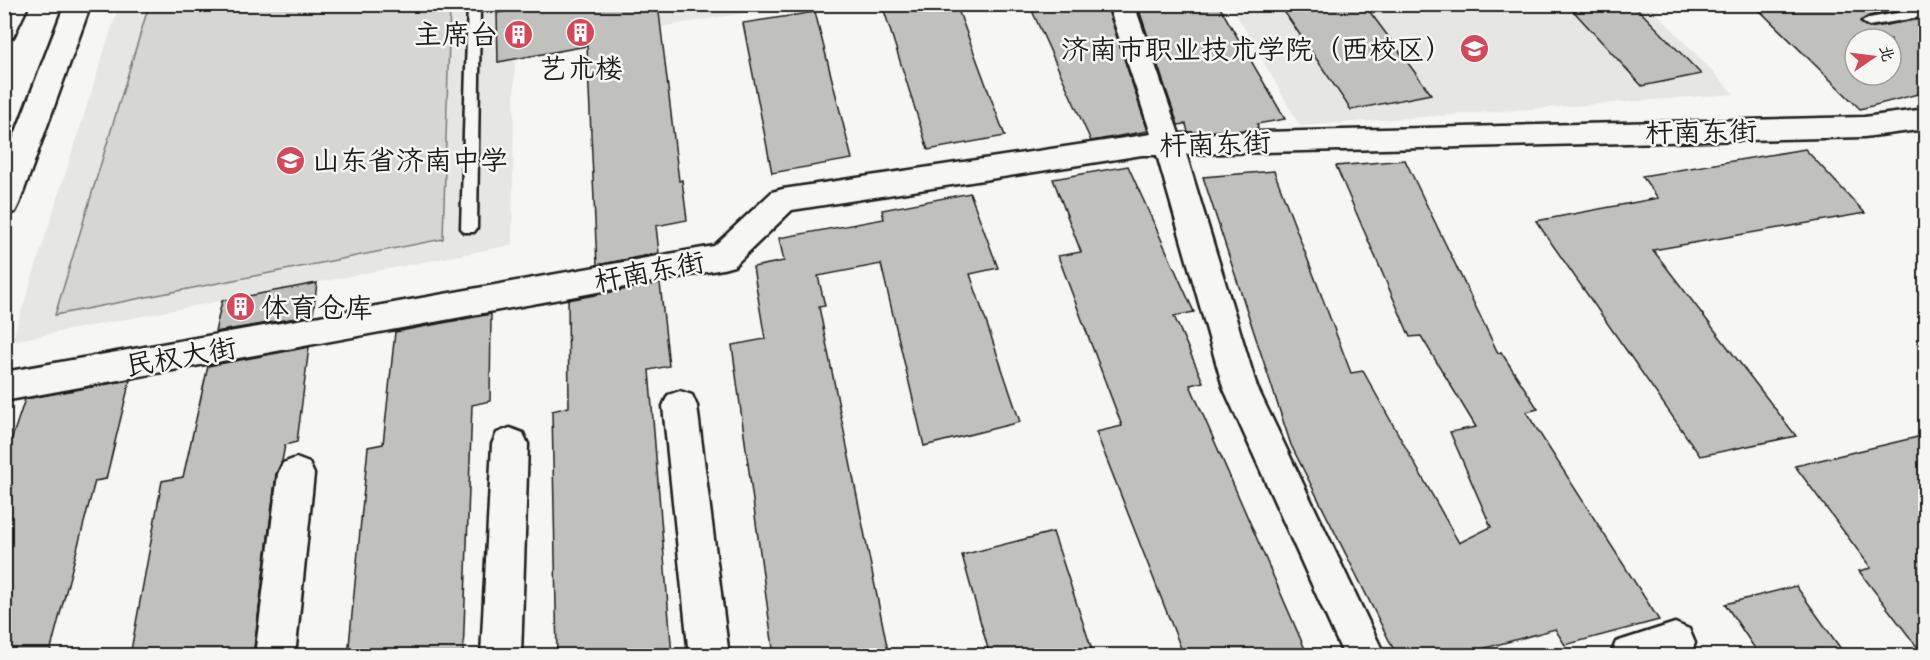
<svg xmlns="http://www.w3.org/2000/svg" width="1930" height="660" viewBox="0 0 1930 660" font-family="Caveat,'LXGW WenKai TC',sans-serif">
  <rect width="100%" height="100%" fill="#f6f6f2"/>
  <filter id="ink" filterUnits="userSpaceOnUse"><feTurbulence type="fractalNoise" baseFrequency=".0167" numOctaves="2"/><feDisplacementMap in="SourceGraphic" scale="12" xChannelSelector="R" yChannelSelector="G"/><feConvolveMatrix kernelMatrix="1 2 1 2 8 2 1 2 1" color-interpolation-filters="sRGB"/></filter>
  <g filter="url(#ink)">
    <g fill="#e6e6e2">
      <polygon points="119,5 749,5 749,12 515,52 512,245 12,341"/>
      <polygon points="1231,5 1649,5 1734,94 1300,126"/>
    </g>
    <polygon fill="#d6d6d2" stroke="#797977" stroke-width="1.5" points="149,5 450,5 443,239 55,315"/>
    <g fill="#c0c0bd" stroke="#1c1c1c" stroke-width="1.5" fill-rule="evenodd">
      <polygon points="545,4 658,4 679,181 682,180 687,220 656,226 659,253 597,265 587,46 498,62 497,13"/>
      <polygon points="882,4 956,4 1005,136 928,150"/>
      <polygon points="1029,4 1106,4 1148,131 1091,141"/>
      <polygon points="1137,4 1218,4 1285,119 1257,124 1258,128 1251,130 1188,132 1186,124 1178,125"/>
      <polygon points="1279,4 1364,4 1431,94 1351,110"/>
      <polygon points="1567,4 1633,4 1701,74 1642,86"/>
      <path d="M1753 4H1926L1869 16 1860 21 1869 28 1926 18V92L1860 109ZM1855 39H1891V75H1855Z"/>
      <polygon points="815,12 852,159 772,173 743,23"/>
      <polygon points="1805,149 1865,213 1653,250 1796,436 1700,456 1536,221 1658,198 1642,176"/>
      <polygon points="1405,160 1498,353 1501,352 1538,409 1526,412 1659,620 1565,645 1555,629 1456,656 1397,656 1291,445 1203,177 1274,171 1351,373 1363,371 1459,543 1491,527 1450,432 1476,427 1421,336 1410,337 1336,166"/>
      <polygon points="1128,166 1194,312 1174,316 1203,382 1190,385 1308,656 1184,656 1096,432 1122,426 1058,256 1081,252 1053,179"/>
      <polygon points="970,193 998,268 970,274 1020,422 924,446 881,264 818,276 825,306 819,307 889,656 774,656 732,345 765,339 753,267 784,261 779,238 884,219 882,210"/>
      <polygon points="317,283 313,315 215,332 222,301"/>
      <polygon points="660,283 669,366 649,370 672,656 557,656 552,411 569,407 568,300"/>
      <polygon points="491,314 490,401 472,405 463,656 348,656 368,447 383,444 395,332"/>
      <polygon points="309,347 297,442 285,445 282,461 276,474 253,656 130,656 162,481 183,477 208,366"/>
      <polygon points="130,380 106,479 95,481 49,656 4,656 4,462 25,399"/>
      <polygon points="1926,435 1926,656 1924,656 1859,571 1871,568 1795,466"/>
      <polygon points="1053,532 1094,656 990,656 962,555"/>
      <polygon points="1796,586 1846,656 1760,656 1725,604"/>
    </g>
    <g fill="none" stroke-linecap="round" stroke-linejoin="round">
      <defs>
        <g id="lane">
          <polygon points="468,4 480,4 477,228 474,232 464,232 461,228"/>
          <polygon points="1926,8 1926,16 1869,26 1862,22 1869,18"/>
        </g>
        <g id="street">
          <polygon points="1108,4 1134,4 1179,134 1864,117 1926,109 1926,129 1864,137 1186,154 1257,387 1385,656 1344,656 1223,387 1157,155 1142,155 792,210 734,266 723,269 4,401 4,372 714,246 772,192 783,189 1151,134"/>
          <polygon points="680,391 692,395 697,406 729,656 689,656 663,406 668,395"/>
          <polygon points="510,428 523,433 528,444 521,656 481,656 492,444 497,433"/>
          <polygon points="296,458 309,463 314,474 295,656 255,656 278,474 283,463"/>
          <polygon points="1675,623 1689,629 1695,643 1690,656 1610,656 1616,642"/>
        </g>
        <g id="secondary">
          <polygon points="4,4 29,4 13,37 4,40"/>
          <polygon points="65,4 91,4 19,204 15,212 4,215 4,163"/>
        </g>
      </defs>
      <use href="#lane" stroke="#1c1c1c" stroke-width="5"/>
      <use href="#street" stroke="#1c1c1c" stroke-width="5"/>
      <use href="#secondary" stroke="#1c1c1c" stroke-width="5"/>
      <use href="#lane" fill="#f6f6f2" fill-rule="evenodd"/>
      <use href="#street" fill="#f6f6f2" fill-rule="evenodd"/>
      <use href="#secondary" fill="#f6f6f2" fill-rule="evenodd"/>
    </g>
  </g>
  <defs>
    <symbol id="building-disc" viewBox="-11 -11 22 22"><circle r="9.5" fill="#d1495b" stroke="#f6f6f2"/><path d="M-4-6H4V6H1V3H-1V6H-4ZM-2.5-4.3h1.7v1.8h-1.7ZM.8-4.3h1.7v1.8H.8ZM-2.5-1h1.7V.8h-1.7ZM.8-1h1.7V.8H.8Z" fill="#fff"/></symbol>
    <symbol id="school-disc" viewBox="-11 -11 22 22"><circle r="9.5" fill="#d1495b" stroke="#f6f6f2"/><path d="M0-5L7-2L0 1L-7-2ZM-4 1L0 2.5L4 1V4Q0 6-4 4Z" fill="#fff"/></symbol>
  </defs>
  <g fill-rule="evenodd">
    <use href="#building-disc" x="564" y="16" width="33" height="33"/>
    <use href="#building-disc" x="502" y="18" width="33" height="33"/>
    <use href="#school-disc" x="1458" y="32" width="33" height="33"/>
    <use href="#school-disc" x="274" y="144" width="33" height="33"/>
    <use href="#building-disc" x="224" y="290" width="33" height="33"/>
  </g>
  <g text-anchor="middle" stroke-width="5" stroke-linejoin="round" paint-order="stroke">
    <g font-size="28" fill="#1c1c1c" stroke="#f6f6f2" text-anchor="end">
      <text x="498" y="44">主席台</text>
      <text x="1453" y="59">济南市职业技术学院（西校区）</text>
      <text x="581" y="78" text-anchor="middle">艺术楼</text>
      <text x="312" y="170" text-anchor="start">山东省济南中学</text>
      <text x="261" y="317" text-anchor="start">体育仓库</text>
    </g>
    <g font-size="28" fill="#1c1c1c" stroke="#f6f6f2">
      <text transform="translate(1701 131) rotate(-1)" y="10">杆南东街</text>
      <text transform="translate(1215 143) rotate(-2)" y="10">杆南东街</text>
      <text transform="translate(649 271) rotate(-11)" y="10">杆南东街</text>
      <text transform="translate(181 356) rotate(-10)" y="10">民权大街</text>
    </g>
  </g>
  <rect width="1930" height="660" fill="none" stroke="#f6f6f2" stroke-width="24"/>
  <rect x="12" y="12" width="1906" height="636" fill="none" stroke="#1c1c1c" stroke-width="2" filter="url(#ink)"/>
  <g transform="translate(1873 57) rotate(76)"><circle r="28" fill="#f6f6f2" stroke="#9f9f9c" stroke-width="1.5"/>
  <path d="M0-4.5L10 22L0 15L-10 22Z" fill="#d1495b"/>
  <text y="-9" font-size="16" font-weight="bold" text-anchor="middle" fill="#1c1c1c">北</text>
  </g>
</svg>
